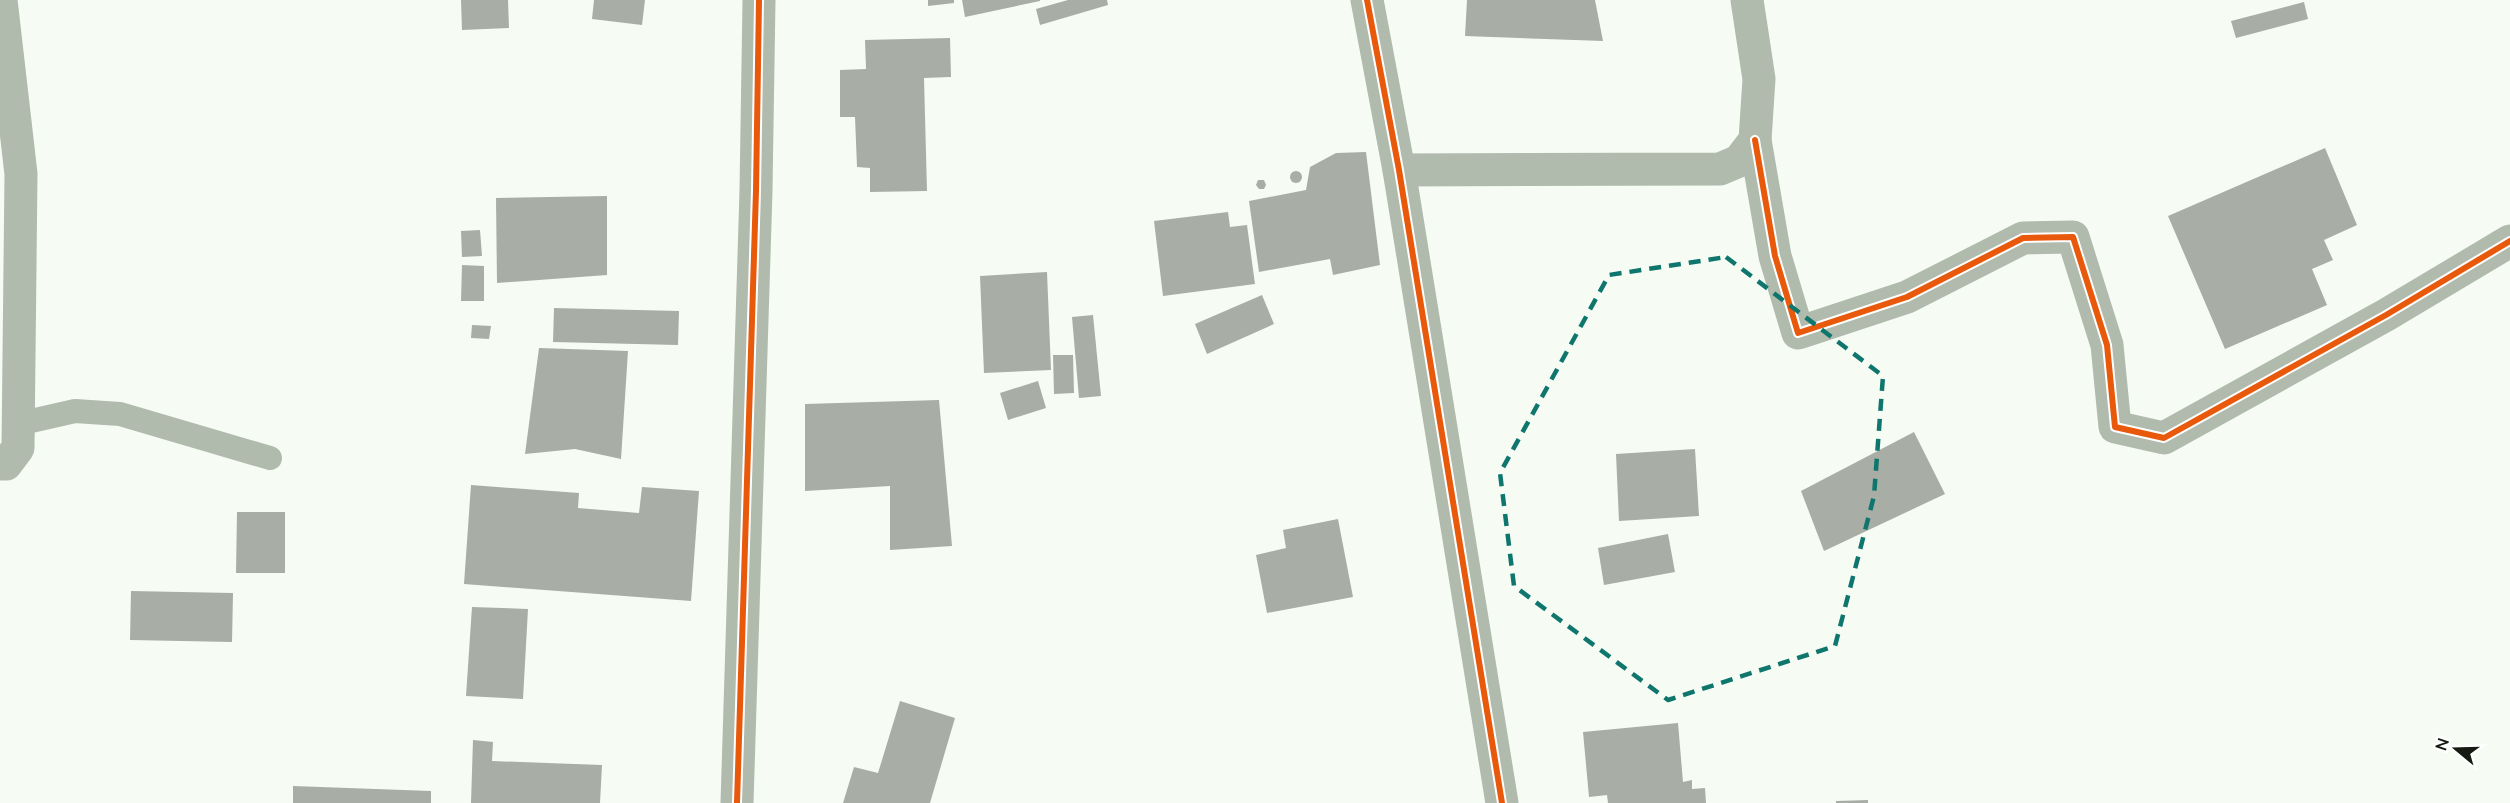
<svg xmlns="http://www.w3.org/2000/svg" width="2510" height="803" viewBox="0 0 2510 803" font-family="'Nunito Sans',sans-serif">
  <rect width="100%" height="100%" fill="#f6fcf4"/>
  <g fill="#a8ada6">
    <polygon points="461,0 508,0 509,28 462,30"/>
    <polygon points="594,0 645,0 642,25 592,19"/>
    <polygon points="928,0 954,0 954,3 928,6"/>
    <polygon points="962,0 1040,0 1040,1 965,17"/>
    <polygon points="1068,0 1107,0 1108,5 1040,25 1036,9"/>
    <polygon points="1467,0 1595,0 1603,41 1465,36"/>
    <polygon points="2304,2 2308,19 2236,38 2231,21"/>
    <polygon points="950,38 951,77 924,78 927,191 870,192 870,168 857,167 855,117 840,117 840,70 866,69 865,40"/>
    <polygon points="2325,148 2357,225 2324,240 2333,260 2312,269 2327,305 2225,349 2168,216"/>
    <polygon points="1366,152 1380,265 1333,275 1330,259 1259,272 1249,201 1306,190 1310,167 1336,153"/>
    <circle cx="1296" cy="177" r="6"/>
    <polygon points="1258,180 1264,180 1266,185 1264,189 1259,189 1256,185"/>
    <polygon points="607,196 607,275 497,283 496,198"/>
    <polygon points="1228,212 1230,227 1247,225 1255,284 1163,296 1154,221"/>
    <polygon points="480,230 482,256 462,257 461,231"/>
    <polygon points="462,265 484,266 484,301 461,301"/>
    <polygon points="1047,272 1051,370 984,373 980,276"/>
    <polygon points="1262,295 1274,324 1207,354 1195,324"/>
    <polygon points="554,308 679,311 678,345 553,342"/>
    <polygon points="1093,315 1101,396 1079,398 1072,317"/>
    <polygon points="472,325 491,326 489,339 471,338"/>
    <polygon points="539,348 628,351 621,459 575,449 525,454"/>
    <polygon points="1053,355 1073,355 1074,393 1054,394"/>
    <polygon points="1038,381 1046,408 1008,420 1000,393"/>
    <polygon points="939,400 952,546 890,550 890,486 805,491 805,404"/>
    <polygon points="1914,432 1945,494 1824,551 1801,491"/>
    <polygon points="1695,449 1699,516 1619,521 1616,454"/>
    <polygon points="471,485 579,493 578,508 639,513 642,487 699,491 691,601 464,584"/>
    <polygon points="237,512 285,512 285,573 236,573"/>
    <polygon points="1338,519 1353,597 1267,613 1256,555 1286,548 1283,530"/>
    <polygon points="1668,534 1675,572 1604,585 1598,548"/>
    <polygon points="131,591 233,593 232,642 130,640"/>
    <polygon points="472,607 528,609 523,699 466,696"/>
    <polygon points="900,701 955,718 930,803 843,803 854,767 878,773"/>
    <polygon points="1678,723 1683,782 1692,780 1692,789 1705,788 1706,803 1608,803 1607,795 1589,797 1583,732"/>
    <polygon points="473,740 493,742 492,761 602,765 600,803 471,803"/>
    <polygon points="293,786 431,791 431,803 293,803"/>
    <polygon points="1868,800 1868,803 1836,803 1836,801"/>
  </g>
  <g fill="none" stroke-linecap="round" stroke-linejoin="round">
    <polyline stroke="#b0baad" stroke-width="24" points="18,424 75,411 120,414 270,458"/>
    <g stroke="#b0baad" stroke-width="33">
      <polyline points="1367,0 1399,170 1502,803"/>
      <polyline points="1755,140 1775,256 1798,333 1907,297 2023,238 2073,237 2107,345 2115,427 2164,438 2386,315 2510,241"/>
      <polyline points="1399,170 1720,169 1739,161 1755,140 1759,79 1747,0"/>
      <polyline points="0,464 6,464 18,448 21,174 1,0"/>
      <polyline points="737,803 756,191 759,0"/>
    </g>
    <defs>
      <g id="cycleway">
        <polyline points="1367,0 1399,170 1502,803"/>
        <polyline points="1755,140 1775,256 1798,333 1907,297 2023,238 2073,237 2107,345 2115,427 2164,438 2386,315 2510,241"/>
        <polyline points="737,803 756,191 759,0"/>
      </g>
    </defs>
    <use href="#cycleway" stroke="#fff" stroke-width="10"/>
    <use href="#cycleway" stroke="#e8590c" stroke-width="6"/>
  </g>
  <path fill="none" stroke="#0f766e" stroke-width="4.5" stroke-dasharray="12 8" stroke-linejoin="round" d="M1726 257 1883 376 1874 496 1835 646 1668 700 1514 586 1500 473 1609 275Z"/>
  <g transform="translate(2456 749) rotate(289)" stroke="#ffffff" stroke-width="4.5" paint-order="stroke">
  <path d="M0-4.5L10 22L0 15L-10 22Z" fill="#151a12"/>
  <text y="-9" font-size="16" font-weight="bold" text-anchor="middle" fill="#151a12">N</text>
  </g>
</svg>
